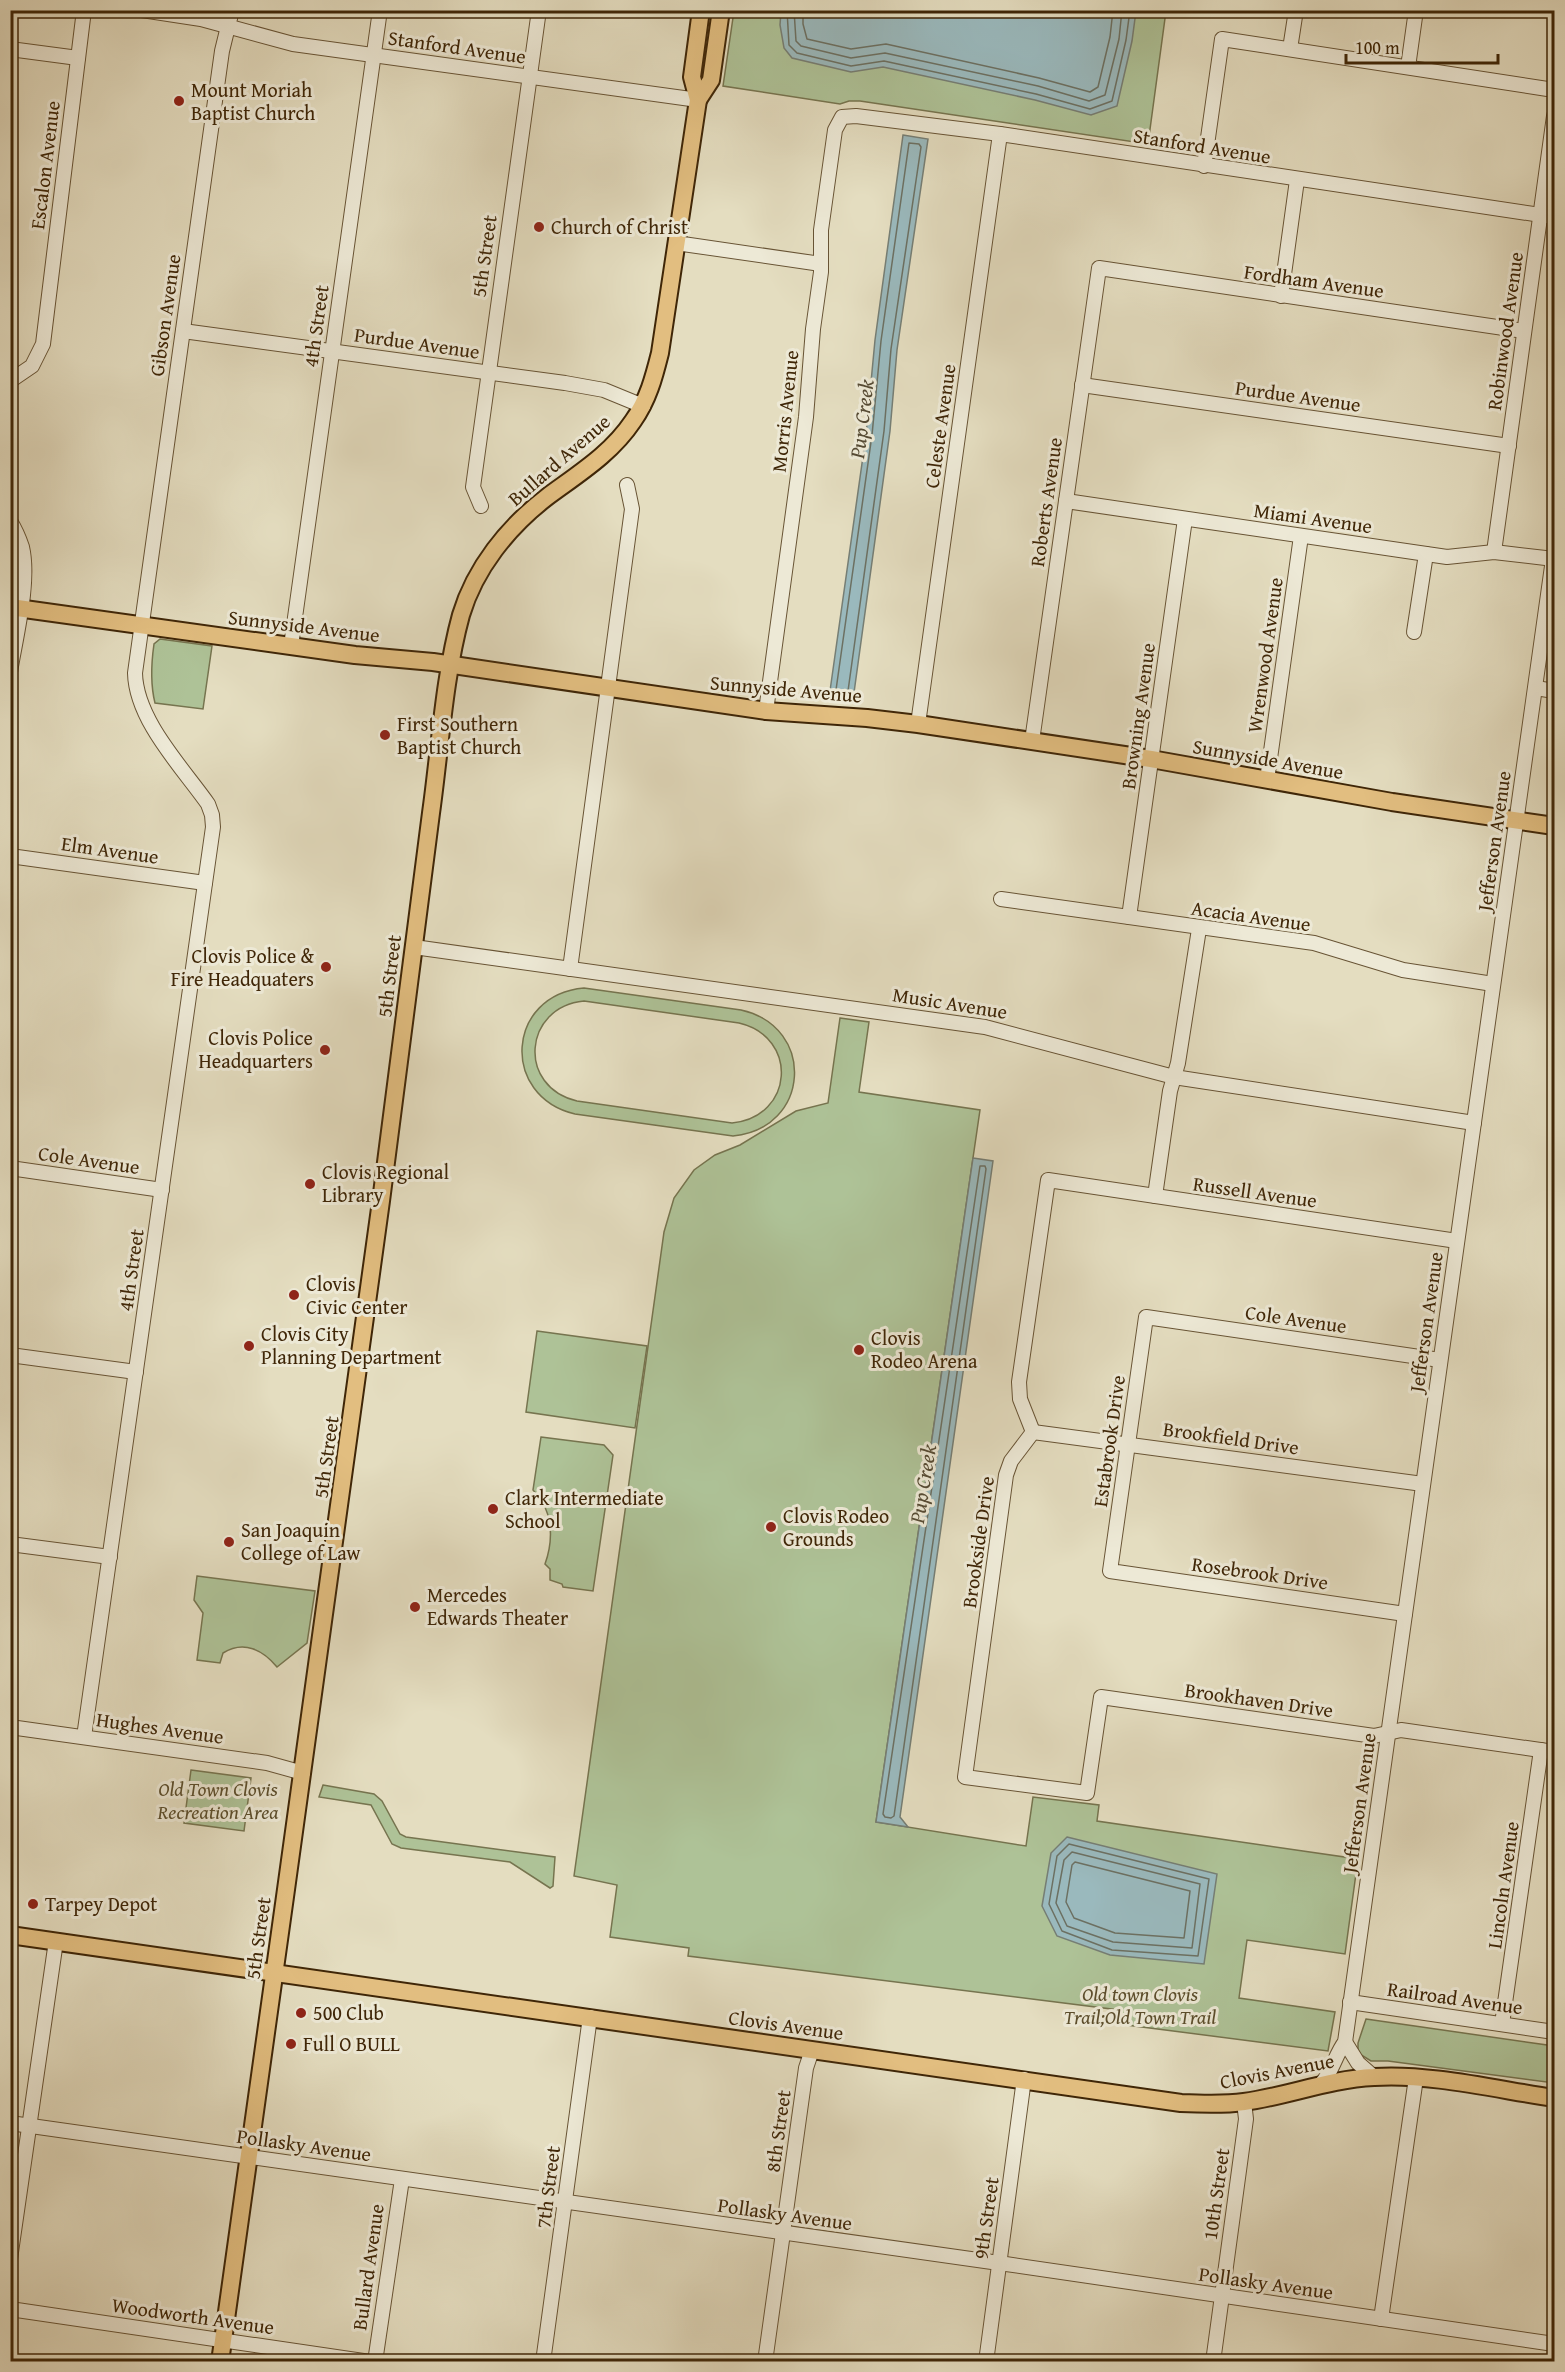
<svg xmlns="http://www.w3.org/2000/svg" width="1565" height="2372" viewBox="0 0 1565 2372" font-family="'Gentium Book Plus',serif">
  <rect width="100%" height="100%" fill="#e4ddc0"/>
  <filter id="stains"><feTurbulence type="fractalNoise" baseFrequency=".00333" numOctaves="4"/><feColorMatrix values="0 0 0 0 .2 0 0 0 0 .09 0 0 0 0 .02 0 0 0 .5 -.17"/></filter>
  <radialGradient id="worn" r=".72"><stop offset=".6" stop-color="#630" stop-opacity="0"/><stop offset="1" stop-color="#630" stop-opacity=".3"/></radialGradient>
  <g fill="#aec297" stroke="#76744f" stroke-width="1.5" fill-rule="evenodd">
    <polygon points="734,11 1166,11 1148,144 860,101 849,101 840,104 723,86"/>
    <path d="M160 639 212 646 203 709 155 703C150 683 151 665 154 644Z"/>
    <path d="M584 988 741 1010C817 1027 810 1129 733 1136L575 1114C500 1096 506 995 584 988ZM584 1001 739 1023C799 1037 794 1117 732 1123L577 1101C517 1087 523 1007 584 1001Z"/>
    <polygon points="840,1018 869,1022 859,1092 980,1110 876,1822 1026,1846 1033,1797 1099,1805 1097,1821 1358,1859 1345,1954 1247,1940 1239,1998 1335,2012 1328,2051 1119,2024 1119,2010 688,1956 689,1948 610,1937 617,1885 574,1876 664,1232 674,1198 694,1170 715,1155 740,1145 796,1111 828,1103"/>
    <polygon points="537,1331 647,1346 635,1428 526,1412"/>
    <path d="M541 1437 604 1445 613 1455 593 1591 563 1587 562 1584 550 1580V1569L545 1564C554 1539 553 1509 533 1490Z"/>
    <path d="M197 1576 315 1591 307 1643 277 1667C263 1650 244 1640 223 1653L220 1663 197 1660 203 1613 194 1600Z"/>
    <polygon points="191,1770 251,1778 244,1831 184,1823"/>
    <polygon points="323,1785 374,1794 382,1801 400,1834 406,1837 555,1857 553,1886 550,1888 510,1862 401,1848 392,1844 371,1805 319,1797"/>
    <polygon points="1366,2019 1554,2046 1554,2083 1388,2061 1371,2061 1358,2053 1358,2043"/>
  </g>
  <g fill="#9ab9bd" stroke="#767e74" stroke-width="1.5">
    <polygon points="781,11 781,10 1136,11 1132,41 1117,106 1091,115 1035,100 883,67 851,72 792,58 784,48 780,25"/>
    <polygon points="903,135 928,139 897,350 890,431 853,700 829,698 866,435 875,340"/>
    <polygon points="973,1158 993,1161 900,1817 908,1827 876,1822"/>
    <polygon points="1067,1837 1217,1874 1204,1964 1110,1955 1057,1936 1042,1906 1051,1853"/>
  </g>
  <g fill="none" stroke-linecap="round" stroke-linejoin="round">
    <g stroke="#6c7062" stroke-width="1.5">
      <polyline points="787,10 789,45 797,53 851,66 884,61 1036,94 1090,109 1112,101 1126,40 1130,10"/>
      <polyline points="794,10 796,41 801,46 851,58 885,53 1038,86 1089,101 1105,95 1119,39 1122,10"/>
      <polyline points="803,10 803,24 807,39 851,49 886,44 1039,78 1090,92 1098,87 1110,37 1113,10"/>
      <polygon points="909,143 919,144 921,147 891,349 884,431 848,691 846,694 838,693 836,690 872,435 881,341"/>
      <polygon points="980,1166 985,1166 986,1169 894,1816 891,1818 885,1817 883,1814"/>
      <polygon points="1069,1844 1209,1879 1198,1956 1112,1950 1062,1931 1049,1904 1057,1856"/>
      <polygon points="1072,1852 1200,1884 1192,1948 1113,1942 1067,1926 1056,1903 1064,1860"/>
      <polygon points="1075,1862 1190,1891 1184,1938 1115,1933 1074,1918 1066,1902 1072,1865"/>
    </g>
    <defs>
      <g id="minor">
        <polyline points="142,10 201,19 293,44 698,100"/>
        <polyline points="10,49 78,58"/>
        <polyline points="1290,49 1296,10"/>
        <polyline points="1408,67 1416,10"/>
        <polyline points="1204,166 1222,39 1554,90"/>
        <polyline points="676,243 821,264"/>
        <polyline points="1281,296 1297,180"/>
        <polyline points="183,331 565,383 604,390 643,406"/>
        <polyline points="10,381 32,366 43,344 84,10"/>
        <polyline points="1082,385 1509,446"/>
        <polyline points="1066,501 1447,557 1494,552 1554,559"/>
        <polyline points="481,506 473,487 539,10"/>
        <path d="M10 521C15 529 19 538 22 547 30 581 16 636 10 672"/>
        <polyline points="1494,552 1554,116"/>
        <polyline points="1414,632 1426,554"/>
        <polyline points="291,646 380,10"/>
        <polyline points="1536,688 1554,691"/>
        <polyline points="766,711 806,417 813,329 821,272 821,230 835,130 842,117 856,116 1000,134 1554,217"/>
        <polyline points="918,724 1000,134"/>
        <polyline points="1032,741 1099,268 1524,331"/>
        <polyline points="1267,780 1301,536"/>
        <polyline points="10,856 205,883"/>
        <polyline points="1001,899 1314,943 1403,970 1493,984"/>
        <polyline points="1129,917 1185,519"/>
        <polyline points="414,947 985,1027 1174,1077 1474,1123"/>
        <polyline points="570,969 632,509 627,485"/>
        <polyline points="10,1168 162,1190"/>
        <polyline points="1155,1196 1170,1091 1178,1063 1199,929"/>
        <polyline points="1457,1241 1048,1180 1019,1382 1020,1399 1033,1432 1011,1461 1006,1475 965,1777 1087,1793 1101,1697 1374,1736 1401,1730 1554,1752"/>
        <polyline points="10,1355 136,1372"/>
        <polyline points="1033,1432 1423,1484"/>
        <polyline points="10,1544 110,1557"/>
        <polyline points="1405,1614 1110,1571 1146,1317 1440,1360"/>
        <polyline points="10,1727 267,1763 303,1773"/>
        <path d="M84 1737 213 827 212 815 208 804C182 767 136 720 135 673L222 51 232 10"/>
        <polyline points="1350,2002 1554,2032"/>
        <polyline points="1502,2024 1541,1750"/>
        <polyline points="1345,2042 1358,2063 1374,2077"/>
        <path d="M1321 2084C1333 2071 1335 2055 1345 2042L1553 559"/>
        <polyline points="10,2123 999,2263 1554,2344"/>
        <polyline points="10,2259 56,1941"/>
        <polyline points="10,2309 370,2362"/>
        <polyline points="1381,2319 1416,2078"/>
        <polyline points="375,2362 402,2179"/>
        <polyline points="543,2362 590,2017"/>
        <polyline points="765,2362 806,2068 812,2050"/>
        <polyline points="986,2362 1024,2079"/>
        <polyline points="1213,2362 1246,2119 1244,2102"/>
      </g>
      <g id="major">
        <polyline points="698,100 711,80 721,10"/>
        <polyline points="10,607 355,655 433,662 766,711 867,718 918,724 1151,759 1392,802 1554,826"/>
        <path d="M10 1935 1181 2103C1202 2104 1223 2105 1244 2102 1288 2096 1329 2079 1374 2077 1429 2073 1499 2090 1554 2098"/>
        <path d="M220 2362C273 1975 330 1588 381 1201 398 1072 414 942 431 813 440 749 444 677 461 615 475 568 508 527 547 497 578 474 611 454 633 421 648 400 654 377 660 353L698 100 692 77 701 10"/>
      </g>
    </defs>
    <use href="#minor" stroke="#685435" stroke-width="16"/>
    <use href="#major" stroke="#3f2607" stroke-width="20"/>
    <use href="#minor" stroke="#ede9d6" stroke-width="14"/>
    <use href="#major" stroke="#e2be80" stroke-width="16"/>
  </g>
  <g fill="#8f2418" stroke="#ede9d6" stroke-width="2">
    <circle cx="179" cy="101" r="6"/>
    <circle cx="539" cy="227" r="6"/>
    <circle cx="385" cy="735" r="6"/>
    <circle cx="326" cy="967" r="6"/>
    <circle cx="325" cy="1050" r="6"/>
    <circle cx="310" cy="1184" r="6"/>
    <circle cx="294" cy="1295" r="6"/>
    <circle cx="249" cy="1346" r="6"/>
    <circle cx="859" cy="1350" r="6"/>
    <circle cx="493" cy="1509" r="6"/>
    <circle cx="771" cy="1527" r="6"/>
    <circle cx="229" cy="1542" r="6"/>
    <circle cx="415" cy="1607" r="6"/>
    <circle cx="33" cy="1904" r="6"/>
    <circle cx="301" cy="2013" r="6"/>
    <circle cx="291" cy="2044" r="6"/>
  </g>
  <g text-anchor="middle" stroke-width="6" stroke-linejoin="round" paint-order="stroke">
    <g font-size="20" fill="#3f2607" stroke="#ede9d6">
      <text transform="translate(457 47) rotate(8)" y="7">Stanford Avenue</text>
      <text transform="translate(1202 146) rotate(9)" y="7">Stanford Avenue</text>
      <text transform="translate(45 165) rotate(-83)" y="7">Escalon Avenue</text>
      <text transform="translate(484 256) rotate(-82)" y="7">5th Street</text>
      <text transform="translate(1314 281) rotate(8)" y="7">Fordham Avenue</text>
      <text transform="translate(165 315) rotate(-82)" y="7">Gibson Avenue</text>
      <text transform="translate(316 326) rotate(-82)" y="7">4th Street</text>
      <text transform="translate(1505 331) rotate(-82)" y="7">Robinwood Avenue</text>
      <text transform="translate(417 343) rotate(8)" y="7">Purdue Avenue</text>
      <text transform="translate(1298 396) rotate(8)" y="7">Purdue Avenue</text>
      <text transform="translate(785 411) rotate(-84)" y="7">Morris Avenue</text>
      <text transform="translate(940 426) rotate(-82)" y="7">Celeste Avenue</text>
      <text transform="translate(559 460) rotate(-41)" y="7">Bullard Avenue</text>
      <text transform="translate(1046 502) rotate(-82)" y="7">Roberts Avenue</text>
      <text transform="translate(1313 518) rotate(8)" y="7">Miami Avenue</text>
      <text transform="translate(304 626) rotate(7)" y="7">Sunnyside Avenue</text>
      <text transform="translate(1265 655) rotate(-82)" y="7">Wrenwood Avenue</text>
      <text transform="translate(786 689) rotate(5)" y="7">Sunnyside Avenue</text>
      <text transform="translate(1138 716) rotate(-82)" y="7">Browning Avenue</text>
      <text transform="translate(1268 759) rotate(10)" y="7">Sunnyside Avenue</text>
      <text transform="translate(1494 841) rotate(-82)" y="7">Jefferson Avenue</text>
      <text transform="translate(110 850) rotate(8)" y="7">Elm Avenue</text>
      <text transform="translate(1251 916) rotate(8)" y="7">Acacia Avenue</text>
      <text transform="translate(389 976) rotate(-83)" y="7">5th Street</text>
      <text transform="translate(950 1003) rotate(9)" y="7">Music Avenue</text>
      <text transform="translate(89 1160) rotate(8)" y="7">Cole Avenue</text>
      <text transform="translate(1255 1192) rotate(8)" y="7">Russell Avenue</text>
      <text transform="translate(131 1270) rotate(-82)" y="7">4th Street</text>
      <text transform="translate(1296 1319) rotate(8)" y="7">Cole Avenue</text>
      <text transform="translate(1426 1322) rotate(-82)" y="7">Jefferson Avenue</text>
      <text transform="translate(1231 1438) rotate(8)" y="7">Brookfield Drive</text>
      <text transform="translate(1109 1441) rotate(-82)" y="7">Estabrook Drive</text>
      <text transform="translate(326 1457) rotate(-82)" y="7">5th Street</text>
      <text transform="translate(978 1542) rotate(-82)" y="7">Brookside Drive</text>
      <text transform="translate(1260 1573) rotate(8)" y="7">Rosebrook Drive</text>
      <text transform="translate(1259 1700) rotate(8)" y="7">Brookhaven Drive</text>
      <text transform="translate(160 1728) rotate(8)" y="7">Hughes Avenue</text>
      <text transform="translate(1359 1803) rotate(-82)" y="7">Jefferson Avenue</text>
      <text transform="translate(1503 1885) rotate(-82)" y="7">Lincoln Avenue</text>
      <text transform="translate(258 1938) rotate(-82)" y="7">5th Street</text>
      <text transform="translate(1455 1998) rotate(8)" y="7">Railroad Avenue</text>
      <text transform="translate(786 2025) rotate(8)" y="7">Clovis Avenue</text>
      <text transform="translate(1277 2071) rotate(-11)" y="7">Clovis Avenue</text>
      <text transform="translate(778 2131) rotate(-82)" y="7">8th Street</text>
      <text transform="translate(304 2145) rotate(8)" y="7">Pollasky Avenue</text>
      <text transform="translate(548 2187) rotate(-83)" y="7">7th Street</text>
      <text transform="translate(1216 2194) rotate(-82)" y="7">10th Street</text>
      <text transform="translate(785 2214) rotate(8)" y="7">Pollasky Avenue</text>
      <text transform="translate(986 2218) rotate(-82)" y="7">9th Street</text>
      <text transform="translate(368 2267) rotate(-82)" y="7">Bullard Avenue</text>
      <text transform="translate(1266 2283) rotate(8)" y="7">Pollasky Avenue</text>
      <text transform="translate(193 2316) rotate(8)" y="7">Woodworth Avenue</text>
    </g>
    <g font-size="20" fill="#3f2607" stroke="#ede9d6" text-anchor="start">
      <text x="191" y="97">Mount Moriah<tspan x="191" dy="23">Baptist Church</tspan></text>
      <text x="551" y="234">Church of Christ</text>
      <text x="397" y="731">First Southern<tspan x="397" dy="23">Baptist Church</tspan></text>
      <text x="314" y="963" text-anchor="end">Clovis Police &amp;<tspan x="314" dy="23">Fire Headquaters</tspan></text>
      <text x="313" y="1045" text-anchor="end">Clovis Police<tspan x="313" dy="23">Headquarters</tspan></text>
      <text x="322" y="1179">Clovis Regional<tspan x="322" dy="23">Library</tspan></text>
      <text x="306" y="1291">Clovis<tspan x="306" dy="23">Civic Center</tspan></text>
      <text x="261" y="1341">Clovis City<tspan x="261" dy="23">Planning Department</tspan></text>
      <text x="871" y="1345">Clovis<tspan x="871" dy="23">Rodeo Arena</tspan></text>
      <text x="505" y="1505">Clark Intermediate<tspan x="505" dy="23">School</tspan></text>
      <text x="783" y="1523">Clovis Rodeo<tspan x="783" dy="23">Grounds</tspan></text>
      <text x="241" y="1537">San Joaquin<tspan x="241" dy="23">College of Law</tspan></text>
      <text x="427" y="1602">Mercedes<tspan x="427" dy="23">Edwards Theater</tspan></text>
      <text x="45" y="1911">Tarpey Depot</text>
      <text x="313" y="2020">500 Club</text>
      <text x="303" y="2051">Full O BULL</text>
    </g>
    <g font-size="20" font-style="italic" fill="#5b4d2b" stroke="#ede9d6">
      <text x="218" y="1796">Old Town Clovis<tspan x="218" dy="23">Recreation Area</tspan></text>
      <text x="1140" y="2001">Old town Clovis<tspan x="1140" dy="23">Trail;Old Town Trail</tspan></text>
    </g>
    <g font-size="21" font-style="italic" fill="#564b34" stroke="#ede9d6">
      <text transform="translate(862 419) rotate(-83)" y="7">Pup Creek</text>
      <text transform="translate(923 1484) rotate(-81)" y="7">Pup Creek</text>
    </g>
  </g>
  <rect width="1565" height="2372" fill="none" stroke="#e4ddc0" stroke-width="36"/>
  <rect x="12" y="12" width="1541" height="2348" fill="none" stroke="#3f2607" stroke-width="3"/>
  <rect x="18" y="18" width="1529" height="2336" fill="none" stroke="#3f2607" stroke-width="1.5"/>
  <path d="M1346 54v9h152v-9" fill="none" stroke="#3f2607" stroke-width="3"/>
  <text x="1355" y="54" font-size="18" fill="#3f2607" stroke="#ede9d6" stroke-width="4.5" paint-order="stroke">100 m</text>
  <rect width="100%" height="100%" filter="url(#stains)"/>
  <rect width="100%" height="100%" fill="url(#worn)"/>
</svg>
